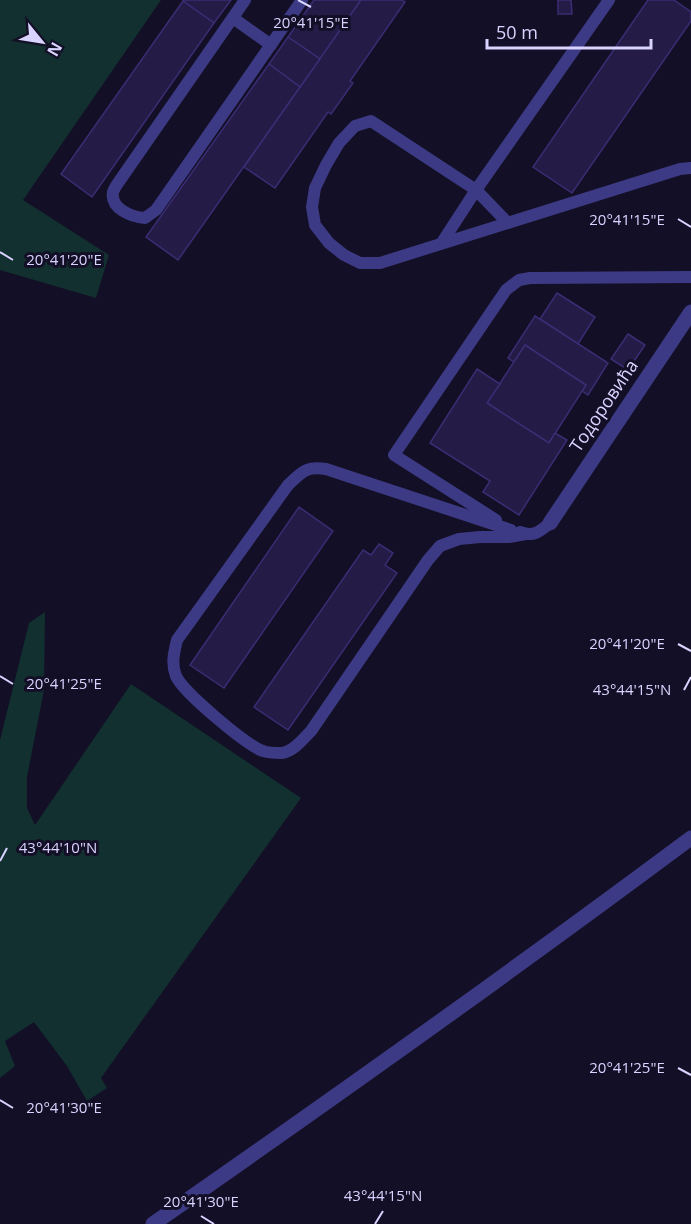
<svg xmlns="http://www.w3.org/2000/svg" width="691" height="1224" viewBox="0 0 691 1224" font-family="'Open Sans',sans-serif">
  <rect width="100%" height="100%" fill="#130f26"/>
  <g fill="#12302f">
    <polygon points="0,0 161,0 23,200 109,255 96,298 0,270"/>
    <polygon points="45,612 44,690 27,777 27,808 35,825 131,684 301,798 101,1078 107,1088 87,1101 67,1066 34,1022 5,1041 15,1066 0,1078 0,740 29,623"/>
  </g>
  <g fill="#241b47" stroke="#3b2d73" stroke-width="1.5">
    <polygon points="184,0 231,0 214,23 183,1"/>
    <polygon points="314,0 361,0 320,59 288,37"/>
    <polygon points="361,0 402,0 405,2 350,81 353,83 331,114 328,112 275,188 244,167"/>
    <polygon points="558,0 571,0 572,14 558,14"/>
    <polygon points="648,0 674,0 691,12 691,21 572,193 533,167"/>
    <polygon points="183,1 214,23 92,197 61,174"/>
    <polygon points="288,37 320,59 300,87 269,64"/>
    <polygon points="269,64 300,87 178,260 146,237"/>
    <polygon points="557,293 595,317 578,344 540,319"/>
    <polygon points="535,316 608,363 588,395 582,391 586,385 525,345 514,362 508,358"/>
    <polygon points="628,334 645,345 628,370 611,359"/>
    <polygon points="525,345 586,385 549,443 487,403"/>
    <polygon points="477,369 500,384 487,403 549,443 555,433 567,440 519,515 483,492 490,481 430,443"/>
    <polygon points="299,507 333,531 224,688 190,665"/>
    <polygon points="379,544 393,553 385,565 397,573 288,730 254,707 363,550 371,555"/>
  </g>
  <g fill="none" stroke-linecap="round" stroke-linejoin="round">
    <g stroke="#3d3a85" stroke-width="12">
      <path d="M245 0 118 183C116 186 114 189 113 192 110 209 132 217 145 218L156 210 302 0"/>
      <polyline points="233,18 271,45"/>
      <polyline points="508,223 476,190 609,0"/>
      <polyline points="441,244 476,190 371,121 355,126 339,143 326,165 315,188 312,207 315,225 329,243 344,255 360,263 380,263 680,169 691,168"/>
      <polyline points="496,520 394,455 506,290 519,280 530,278 691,277"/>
      <path d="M511 530 326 469C306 466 302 472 288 485L177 640C174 653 171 663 176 676 183 692 246 745 263 751 268 753 277 753 282 753 294 751 303 739 311 731L428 560 440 546 459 539 480 537H509L526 534"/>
      <path d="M520 532C534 537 539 532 550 523"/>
    </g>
    <g stroke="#3d3a85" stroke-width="15">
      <polyline points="550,523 691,312"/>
      <path d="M153 1224C334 1098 514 970 691 838"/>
    </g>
  </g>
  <path fill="none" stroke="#d9d4ff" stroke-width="2" d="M298 0 311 7M678 219 691 227M0 252 13 260M678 644 691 651M0 676 13 684M684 690 691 677M0 861 7 848M678 1068 691 1075M0 1100 13 1108M201 1216 214 1224M375 1224 383 1211"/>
  <g text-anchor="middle" stroke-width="6" stroke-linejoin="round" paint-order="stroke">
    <g font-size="18" fill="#d9d4ff" stroke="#130f26">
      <text transform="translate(604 406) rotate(-56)" y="6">Тодоровића</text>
    </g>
  </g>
  <g font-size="15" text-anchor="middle" fill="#d9d4ff" stroke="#130f26" stroke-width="6" stroke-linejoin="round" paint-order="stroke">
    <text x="311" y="28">20°41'15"E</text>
    <text x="627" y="225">20°41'15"E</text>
    <text x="64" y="265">20°41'20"E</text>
    <text x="627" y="649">20°41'20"E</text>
    <text x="64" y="689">20°41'25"E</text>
    <text x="632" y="695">43°44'15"N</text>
    <text x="58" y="853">43°44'10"N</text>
    <text x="627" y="1073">20°41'25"E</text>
    <text x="64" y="1113">20°41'30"E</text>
    <text x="383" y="1201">43°44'15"N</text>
    <text x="201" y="1207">20°41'30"E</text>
  </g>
  <g transform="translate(42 42) rotate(120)" stroke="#130f26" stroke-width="4.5" paint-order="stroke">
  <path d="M0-4.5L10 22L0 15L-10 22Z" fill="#d9d4ff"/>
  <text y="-9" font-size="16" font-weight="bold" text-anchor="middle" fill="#d9d4ff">N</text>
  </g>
  <path d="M487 39v9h164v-9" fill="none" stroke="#d9d4ff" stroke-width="3"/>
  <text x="496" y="39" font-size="18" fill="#d9d4ff" stroke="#130f26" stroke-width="4.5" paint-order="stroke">50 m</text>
</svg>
